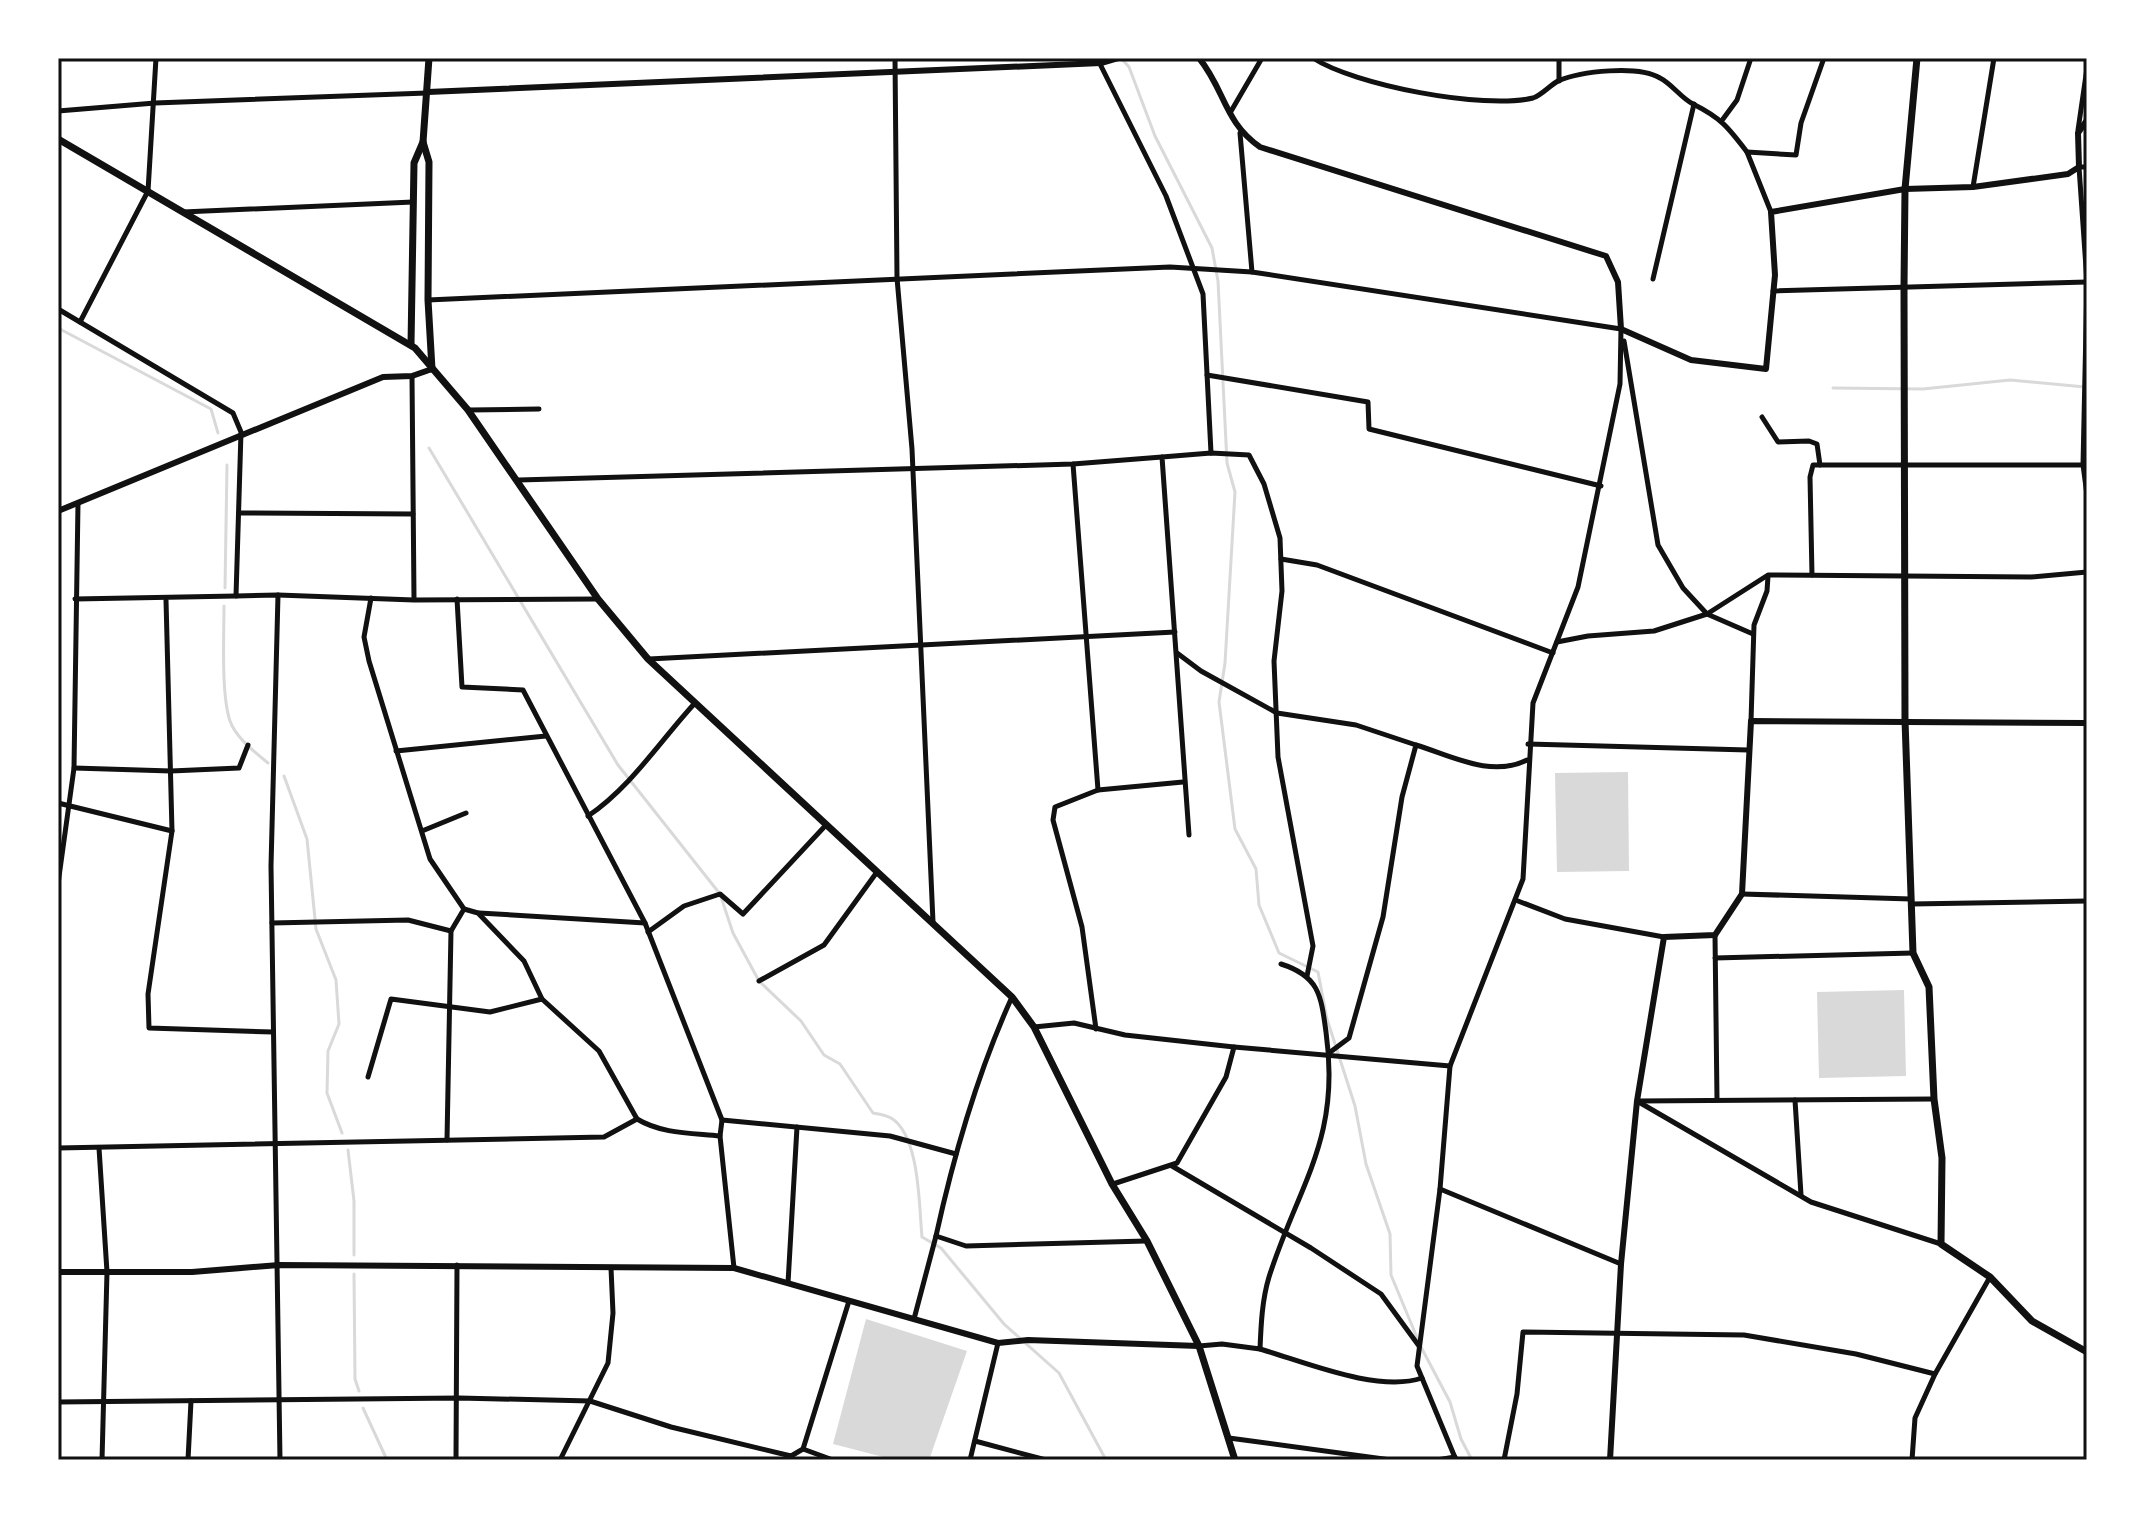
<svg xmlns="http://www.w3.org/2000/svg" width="2145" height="1518" viewBox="0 0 2145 1518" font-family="Figtree,sans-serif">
  <rect width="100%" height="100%" fill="#fff"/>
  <g fill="#d9d9d9">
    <polygon points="1628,772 1629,871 1557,872 1555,773"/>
    <polygon points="1904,990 1906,1076 1819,1078 1817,992"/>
    <polygon points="866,1319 967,1351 929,1460 895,1460 833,1444"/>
  </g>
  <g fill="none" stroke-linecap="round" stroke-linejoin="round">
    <g stroke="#d9d9d9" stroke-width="3">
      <polyline points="1121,58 1129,67 1155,136 1212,248 1218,281 1227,463 1235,492 1225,663 1219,702 1235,829 1256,869 1259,905 1279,953 1318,972 1327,1019 1355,1106 1366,1164 1390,1234 1391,1275 1418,1340"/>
      <polyline points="58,328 211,409 218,433"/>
      <polyline points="1833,388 1923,389 2010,380 2085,387"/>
      <path d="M429 448 618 765 720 894 733 933 759 981 801 1021 824 1055 840 1064 873 1113C878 1114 886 1115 891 1118 920 1135 919 1207 922 1237L941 1248 1004 1324 1059 1373 1106 1460"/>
      <polyline points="225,588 227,465"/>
      <path d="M224 606C224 636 221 694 230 721 236 738 255 752 268 763"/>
      <polyline points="284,776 307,839 316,929 336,980 339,1024 328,1051 327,1093 342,1133"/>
      <polyline points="348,1150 354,1201 354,1255"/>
      <polyline points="354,1274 355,1379 359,1391"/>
      <polyline points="1421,1347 1450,1402 1461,1439 1472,1460"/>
      <polyline points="363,1408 387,1460"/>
    </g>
    <g stroke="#111" stroke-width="5">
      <polyline points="895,58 897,278 912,449 933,922"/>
      <polyline points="1097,58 1166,196 1203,294 1211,453"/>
      <path d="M1313 58C1354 85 1484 110 1533 98 1542 95 1549 86 1558 81 1581 71 1638 65 1660 78 1672 84 1681 98 1693 104 1721 118 1728 127 1747 152"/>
      <polyline points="1559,81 1559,58"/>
      <polyline points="58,111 155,103 427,93"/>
      <polyline points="1230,113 1262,58"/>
      <polyline points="1723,119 1737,100 1751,58"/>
      <polyline points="2078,130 2087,68"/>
      <polyline points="1240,133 1252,272 1621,329 1620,384 1578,587 1533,703 1523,879 1450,1066 1440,1189 1417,1366 1456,1460"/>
      <polyline points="1973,187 1994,58"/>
      <polyline points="183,212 413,202"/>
      <polyline points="1771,212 1747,152 1796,155 1801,123 1824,58"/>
      <polyline points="1653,279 1694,104"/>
      <polyline points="1773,291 2087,282"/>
      <polyline points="428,300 1170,267 1252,272"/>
      <polyline points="58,309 233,413 241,432 236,596 278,595 271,866 280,1460"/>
      <polyline points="80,322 148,191 156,58"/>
      <polyline points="1624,341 1658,545 1683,588 1707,614 1753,634"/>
      <polyline points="1207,375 1368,402 1369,429 1601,486"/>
      <polyline points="412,376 414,599"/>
      <polyline points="469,410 539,409"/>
      <polyline points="1762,417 1778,442 1809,441 1817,444 1820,465"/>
      <polyline points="1073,464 1098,790"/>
      <polyline points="2083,465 2087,282 2079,167 2087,167"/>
      <polyline points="519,480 1073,464 1162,457"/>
      <polyline points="239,513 413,514"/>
      <polyline points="1281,559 1317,565 1553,653"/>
      <polyline points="1812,575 1810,477 1813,465 2083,465 2087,495"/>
      <polyline points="278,595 414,600 597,599"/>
      <polyline points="371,598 364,637 369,661 430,859 464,909 478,913 524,961 542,999 599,1051 637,1119"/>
      <polyline points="75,599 236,596"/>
      <polyline points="457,599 462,687 523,690 645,923 722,1120 720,1136 734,1268"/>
      <polyline points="166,600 172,831 148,994 149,1028 273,1032"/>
      <polyline points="1557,642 1588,636 1654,631 1707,614 1768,575 2031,577 2087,572"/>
      <polyline points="1177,653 1201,671 1277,713 1356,725 1416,745 1402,797 1383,917 1349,1038 1329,1053"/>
      <polyline points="649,659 1175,632"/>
      <polyline points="1751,721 1754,625 1767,591 1768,576"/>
      <polyline points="1528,744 1748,750"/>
      <path d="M1416 745C1452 756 1491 778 1527 760"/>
      <polyline points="396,751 546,736"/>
      <polyline points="74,768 171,771 239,768 248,745"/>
      <polyline points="58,803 172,831"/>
      <path d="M588 816C631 787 660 741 695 703"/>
      <polyline points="422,831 466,813"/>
      <polyline points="1189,835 1162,457 1211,453 1249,455 1264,484 1280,538 1282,591 1274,661 1278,757 1313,946 1307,976"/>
      <polyline points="58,884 74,768 78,503"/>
      <polyline points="1742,894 1911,899"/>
      <polyline points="1518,901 1565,919 1664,937"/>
      <polyline points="1911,904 2087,901"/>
      <polyline points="479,913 645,923"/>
      <polyline points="272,923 408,920 451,931"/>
      <polyline points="648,932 684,906 720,894 743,914 826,825"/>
      <polyline points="1715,935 1717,1100"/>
      <polyline points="1715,958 1913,953"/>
      <polyline points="759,981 824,945 877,872"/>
      <path d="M1012 997C977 1074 954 1154 936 1236L966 1246 1146 1241"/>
      <polyline points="1034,1027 1074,1023 1125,1035 1234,1047"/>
      <polyline points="1096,1029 1082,927 1053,820 1055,807 1098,790 1183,782"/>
      <polyline points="368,1077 391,999 490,1012 542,999"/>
      <polyline points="1795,1100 1801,1195"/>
      <polyline points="1637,1101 1811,1202 1941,1244"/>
      <polyline points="1638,1101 1934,1099"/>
      <path d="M637 1119C662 1134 691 1133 720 1136"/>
      <polyline points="722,1120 890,1136 956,1154"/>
      <polyline points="447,1140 451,931 464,909"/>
      <polyline points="58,1148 604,1137 637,1119"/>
      <polyline points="99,1148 107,1272 102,1460"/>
      <polyline points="1172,1166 1311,1248 1381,1294 1419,1346"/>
      <polyline points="1113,1184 1177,1163 1226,1077 1234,1047 1450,1066"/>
      <polyline points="1440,1189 1621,1264"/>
      <polyline points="788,1283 797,1127"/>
      <polyline points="914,1319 936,1236"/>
      <path d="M1199 1346 1222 1344 1260 1349C1261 1325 1262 1300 1269 1277 1299 1183 1341 1139 1326 1032 1321 995 1319 976 1281 964"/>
      <path d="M1260 1349C1305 1362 1378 1393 1422 1378"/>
      <polyline points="58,1402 459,1398 590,1401 671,1427 791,1456 803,1449 849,1301"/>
      <polyline points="1229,1438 1391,1460"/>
      <polyline points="975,1441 1046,1460"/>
      <polyline points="803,1449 833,1460"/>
      <polyline points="188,1460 191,1401"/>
      <polyline points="456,1460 457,1265"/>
      <polyline points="560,1460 608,1363 613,1313 611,1268"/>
      <polyline points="970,1460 998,1343"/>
      <polyline points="1437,1460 1455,1457"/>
      <polyline points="1504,1460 1517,1394 1523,1332 1744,1335 1856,1354 1935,1374"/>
      <polyline points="1912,1460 1915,1418 1935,1374 1990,1277"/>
    </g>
    <g stroke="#111" stroke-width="6">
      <path d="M1199 58C1225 90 1224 122 1260 147L1606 256 1618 282 1621 329 1691 360 1766 369 1775 275 1771 212 1905 189 1973 187 2068 174 2079 167 2078 133 2087 120"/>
      <polyline points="428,92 1101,63 1118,58"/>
      <polyline points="58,511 383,377 412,376 432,369"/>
      <polyline points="58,1272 192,1272 279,1265 734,1268 998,1343 1028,1340 1199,1346"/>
      <polyline points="1610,1460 1621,1264 1637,1101 1664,937 1715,935 1742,894 1751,721 2087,723"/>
    </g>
    <g stroke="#111" stroke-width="7">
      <polyline points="429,58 423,142 429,162 428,300 432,369"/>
      <polyline points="1917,58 1905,189 1904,287 1905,720 1913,953 1929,987 1934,1099 1942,1158 1941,1244 1990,1277 2032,1321 2087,1352"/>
      <polyline points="411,345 414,163 423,142"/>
    </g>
    <polyline stroke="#111" stroke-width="7" points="58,139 415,348 468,410 598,599 648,659 1012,997 1034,1027 1112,1184 1147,1241 1199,1346 1235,1460"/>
  </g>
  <rect width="2145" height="1518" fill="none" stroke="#ffffff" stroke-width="120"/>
  <rect x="60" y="60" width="2025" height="1398" fill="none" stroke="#111" stroke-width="3"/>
</svg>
